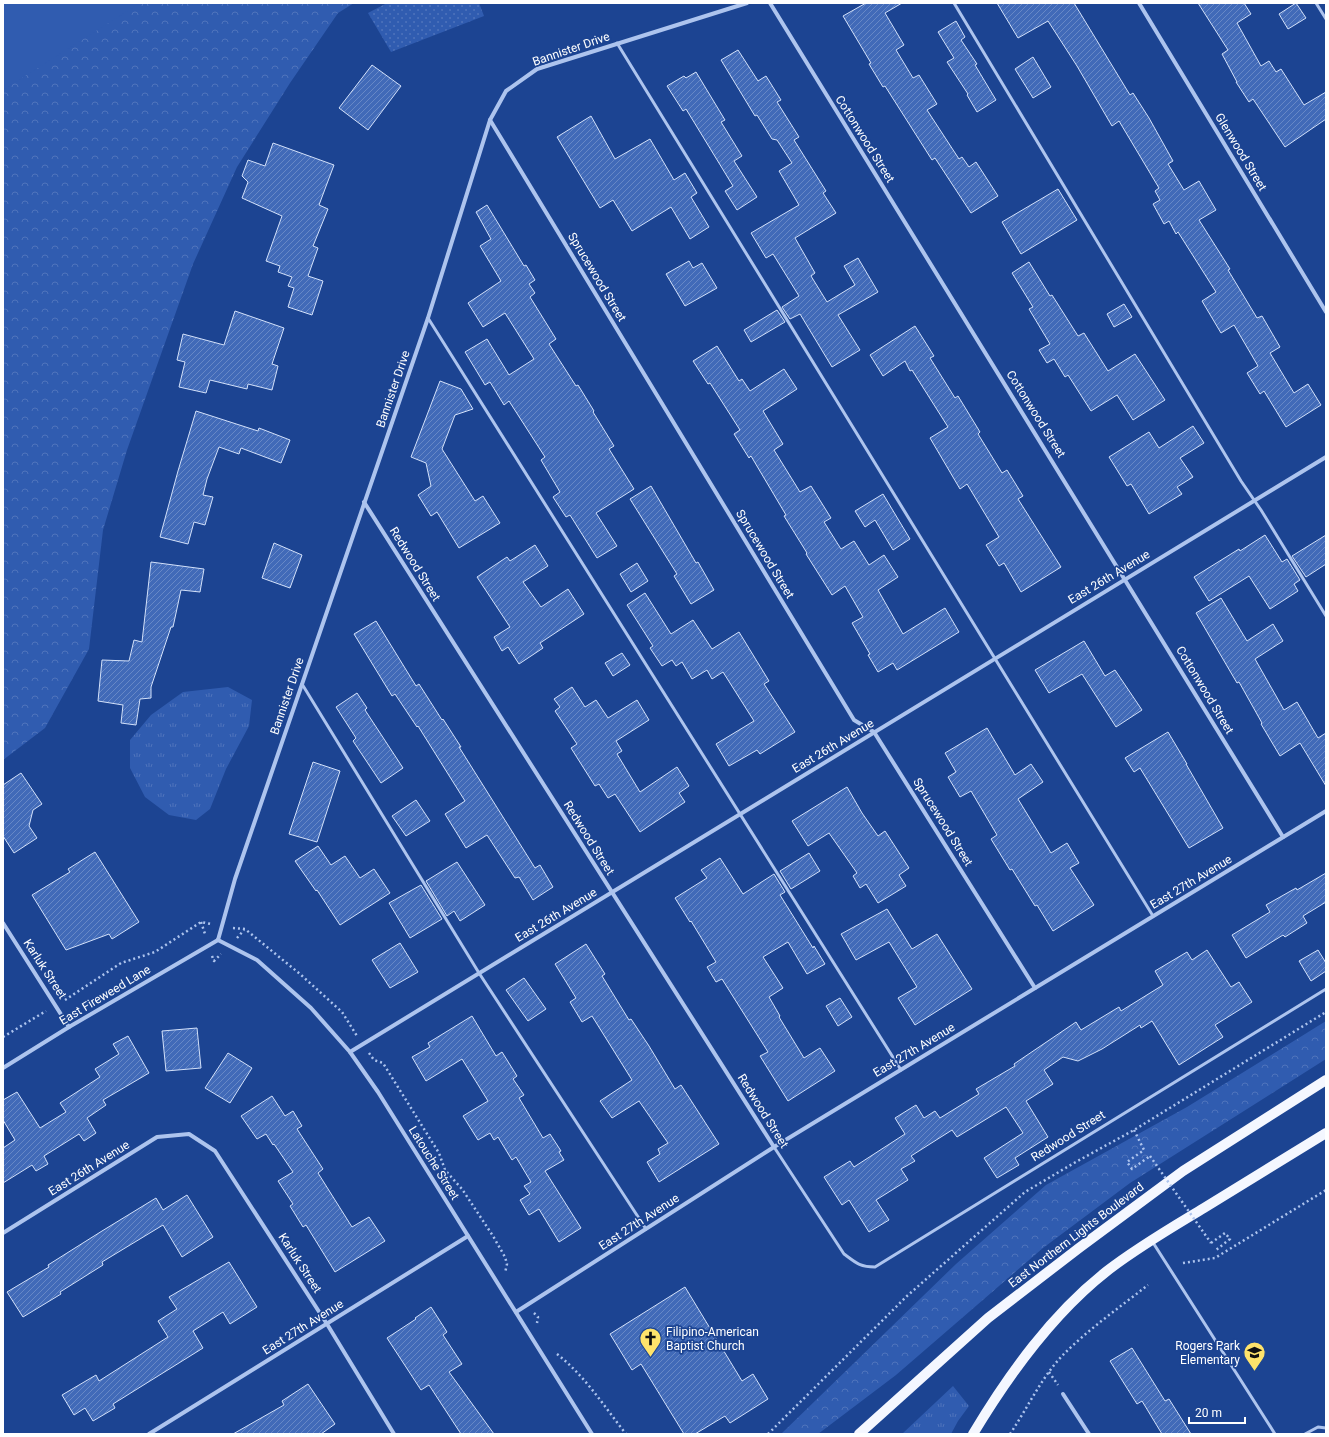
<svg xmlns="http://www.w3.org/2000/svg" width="1329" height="1437" viewBox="0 0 1329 1437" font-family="Roboto,sans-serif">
  <defs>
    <pattern id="grass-tufts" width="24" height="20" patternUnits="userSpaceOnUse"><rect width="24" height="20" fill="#305cb0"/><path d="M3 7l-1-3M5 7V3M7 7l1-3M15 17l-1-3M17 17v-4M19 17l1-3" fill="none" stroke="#4f74bc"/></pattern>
    <pattern id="forest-crowns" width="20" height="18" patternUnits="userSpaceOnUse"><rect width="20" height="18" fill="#305cb0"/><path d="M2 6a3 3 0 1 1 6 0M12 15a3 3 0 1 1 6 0" fill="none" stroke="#4f74bc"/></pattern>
    <pattern id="garden-dots" width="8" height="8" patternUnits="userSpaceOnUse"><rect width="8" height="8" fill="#305cb0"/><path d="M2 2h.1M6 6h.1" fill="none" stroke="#4f74bc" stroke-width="1.8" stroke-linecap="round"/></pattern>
    <pattern id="building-hatch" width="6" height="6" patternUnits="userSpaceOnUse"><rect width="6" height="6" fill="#416ab8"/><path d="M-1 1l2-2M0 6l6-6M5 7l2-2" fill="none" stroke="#6788c6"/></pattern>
  </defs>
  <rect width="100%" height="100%" fill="#1c4492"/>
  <g fill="url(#grass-tufts)">
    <polygon points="228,687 252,700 249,726 226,769 210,809 196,820 169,815 145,797 130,768 130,740 151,715 183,692"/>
    <polygon points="953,1386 969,1406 958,1421 951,1434 902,1434"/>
  </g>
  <g fill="url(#forest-crowns)">
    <polygon points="3,3 354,3 338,13 290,83 237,167 193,264 127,450 103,530 89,649 45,728 3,760"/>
    <polygon points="1326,1021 1326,1059 1130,1183 1043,1248 896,1375 818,1434 781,1434 956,1264 1046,1185 1187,1107"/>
  </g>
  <polygon fill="#305cb0" points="3,3 140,3 3,90"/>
  <polygon fill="url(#garden-dots)" points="387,3 479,3 484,16 391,52 368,13"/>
  <g fill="url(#building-hatch)" stroke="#d3e1fa">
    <polygon points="866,3 902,3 885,13 904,45 896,50 913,78 919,75 937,104 927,110 959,159 962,157 969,167 976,162 998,196 971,213 935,158 932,160 885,86 883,87 869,64 871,63 843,16"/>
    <polygon points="997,3 1074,3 1130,95 1133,93 1149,118 1173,161 1168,164 1184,190 1199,181 1216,210 1199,220 1230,269 1228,270 1257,318 1262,316 1280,347 1270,353 1294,393 1308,384 1321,405 1286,427 1264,391 1260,394 1247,373 1258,366 1234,325 1221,333 1202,301 1216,292 1178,232 1176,234 1169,221 1164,224 1153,204 1160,200 1155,191 1159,188 1119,121 1112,126 1077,66 1048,21 1018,38"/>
    <polygon points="1198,3 1244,3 1251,14 1237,23 1261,66 1269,61 1276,72 1281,69 1304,105 1326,92 1326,119 1285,147 1253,99 1249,102 1236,82 1237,82 1222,54 1228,50"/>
    <polygon points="1296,3 1306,18 1288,29 1279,14"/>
    <polygon points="956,21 965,37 961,40 977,64 975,65 996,100 977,112 967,95 968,94 947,62 954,58 938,32"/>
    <polygon points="738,50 758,81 766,76 781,100 777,102 799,137 794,140 826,191 823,193 836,213 795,238 815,273 811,276 827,302 855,285 844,266 858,258 878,292 838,315 860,350 832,367 800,314 790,319 782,307 799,296 773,254 766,258 751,233 799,205 779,171 792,163 777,140 772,139 757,115 755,116 721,60"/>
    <polygon points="1033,57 1051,87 1033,98 1015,69"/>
    <polygon points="372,65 401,86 368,130 339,108"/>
    <polygon points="696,72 725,120 721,122 742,156 734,161 757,197 737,210 725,191 733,186 686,109 683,111 667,86 684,76 686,78"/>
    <polygon points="591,116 615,159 650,139 674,180 685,173 697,193 691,197 709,227 690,239 671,207 632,231 613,200 600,208 557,137"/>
    <polygon points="273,143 334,165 319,205 328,209 313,246 318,248 308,276 323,281 312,315 288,307 294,288 288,286 292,277 278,272 280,266 266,261 282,216 242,198 248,182 242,176 248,160 265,166"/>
    <polygon points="1058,189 1077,220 1021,254 1002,222"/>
    <polygon points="487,205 524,266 526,265 535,280 529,284 535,293 530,297 556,339 549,344 576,386 578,385 594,411 593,412 614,446 609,449 634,489 596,513 617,546 597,558 570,515 566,517 553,497 560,492 541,460 545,457 509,401 504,405 490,382 485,385 465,352 487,339 509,375 534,359 505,313 483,327 468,303 501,281 480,246 491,239 476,212"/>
    <polygon points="689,261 693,268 702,263 717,288 685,306 666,274"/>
    <polygon points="1029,262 1050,296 1052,295 1078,336 1084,333 1108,371 1135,354 1165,400 1133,420 1117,395 1091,411 1068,375 1065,377 1054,359 1047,363 1039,350 1050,344 1029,309 1033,307 1012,273"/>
    <polygon points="1124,304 1132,317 1114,327 1107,314"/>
    <polygon points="777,310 785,322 751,342 744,330"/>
    <polygon points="235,311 284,328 272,364 278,366 272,390 248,384 247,389 210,380 206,393 179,387 185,362 177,360 183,334 224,345"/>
    <polygon points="915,326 934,356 930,358 955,398 958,396 980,432 978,434 1002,473 1007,470 1023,496 1018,499 1061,567 1021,592 1004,563 999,566 986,545 999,537 967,484 960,489 930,438 948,427 912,370 910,371 905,361 883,376 870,355"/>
    <polygon points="717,346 739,381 742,379 750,391 784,369 797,389 763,411 783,444 774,450 800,492 811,486 831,518 824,522 841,549 854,541 869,565 884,555 898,577 878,590 903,634 945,608 959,632 897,670 893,663 878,672 868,655 870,654 852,623 863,617 845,586 832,595 806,554 807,553 784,516 786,515 751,456 749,458 734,434 740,430 710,383 708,384 693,361"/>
    <polygon points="440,381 461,389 473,409 455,415 442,449 475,501 483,496 500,523 459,548 437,512 431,516 418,495 431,486 426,463 411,457"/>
    <polygon points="196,411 258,431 259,428 290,440 281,463 241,448 239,454 219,447 207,479 203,495 213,497 205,525 194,522 188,544 160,537 178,471"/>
    <polygon points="1193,426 1204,443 1180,458 1193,477 1177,487 1182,494 1149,514 1131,484 1127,486 1109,457 1149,432 1159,448"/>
    <polygon points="651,486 696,563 698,562 714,590 691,604 674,576 677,574 630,499"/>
    <polygon points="883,494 910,539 893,550 875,520 865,527 855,511"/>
    <polygon points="1265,535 1282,562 1287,559 1300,580 1294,584 1298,591 1270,609 1249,576 1209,601 1194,577 1239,549 1240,551"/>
    <polygon points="1326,535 1326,564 1306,577 1292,556"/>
    <polygon points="274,543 302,555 290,588 262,578"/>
    <polygon points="535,545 548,566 523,582 541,607 568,589 584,614 540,643 543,648 519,664 508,647 502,651 494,637 510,627 477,577 507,557 510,561"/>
    <polygon points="151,562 204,569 200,592 181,590 173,627 171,627 151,687 151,698 140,699 136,725 121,723 123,705 98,701 102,660 129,661 134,640 142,642"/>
    <polygon points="637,563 648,581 631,592 620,574"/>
    <polygon points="645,593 671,634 693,620 712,649 739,632 769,681 764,684 795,732 760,754 757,750 729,766 716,744 754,721 723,672 712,679 707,670 692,679 682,662 676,666 672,660 662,666 650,648 653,646 627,605"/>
    <polygon points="1221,598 1247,641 1273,624 1283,641 1255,659 1284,710 1297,702 1318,738 1326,733 1326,786 1300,743 1280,756 1261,724 1262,723 1239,682 1237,683 1196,613"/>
    <polygon points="376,621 416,686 419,684 442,720 443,719 461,747 459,747 535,868 540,865 553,887 533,900 519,877 515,878 487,835 466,848 445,814 465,801 418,726 417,727 395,694 392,696 354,634"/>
    <polygon points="1084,641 1105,676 1115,670 1142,710 1116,727 1082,674 1049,693 1035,670"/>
    <polygon points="622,653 630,665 613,676 605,663"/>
    <polygon points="572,687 585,707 596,700 608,718 637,700 649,720 616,741 622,751 617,754 640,792 677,767 689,786 679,793 685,802 640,832 615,794 608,798 599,784 595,786 571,748 577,744 555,711 560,707 554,699"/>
    <polygon points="357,693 367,708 365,710 403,768 381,783 353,741 356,738 336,707"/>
    <polygon points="987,728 1015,775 1031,764 1043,782 1018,799 1051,853 1067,843 1079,863 1070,868 1094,905 1053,931 1037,905 1035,906 1012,869 1010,870 991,839 997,835 971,791 960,797 948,777 956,772 945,753"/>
    <polygon points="1168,732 1187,764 1186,764 1223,828 1189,848 1140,768 1134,772 1125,758"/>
    <polygon points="313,762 340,771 317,842 289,834"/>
    <polygon points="21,773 42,804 33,810 29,826 37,838 14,853 3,836 3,785"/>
    <polygon points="847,787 862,813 878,836 885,831 909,868 899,875 906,886 878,903 866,884 860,888 853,876 857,873 829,833 808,846 792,821"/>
    <polygon points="416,800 430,821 406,836 392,816"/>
    <polygon points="318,846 331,865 345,856 360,878 374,869 390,893 340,925 317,890 316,891 295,861"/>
    <polygon points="95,852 139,922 112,939 109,934 66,950 32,895 70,872 68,869"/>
    <polygon points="809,853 820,871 791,889 780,871"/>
    <polygon points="720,858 743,894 774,874 785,892 780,895 813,948 814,946 825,964 807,974 788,942 763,957 783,988 769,997 780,1016 779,1017 804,1058 820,1048 835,1071 788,1101 760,1056 768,1052 722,979 716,982 707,967 716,962 691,921 690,922 675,898 707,878 701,870"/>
    <polygon points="457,862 485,905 460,921 454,911 447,916 426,881"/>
    <polygon points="1326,873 1326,902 1303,916 1307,923 1285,937 1283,935 1246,958 1232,935 1270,912 1266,905 1296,888 1297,890"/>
    <polygon points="421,885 442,919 410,938 389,903"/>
    <polygon points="887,909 912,949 937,934 972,989 915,1025 898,998 917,987 889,942 856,960 841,934"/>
    <polygon points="400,943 418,972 390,988 372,960"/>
    <polygon points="586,944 605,974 602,976 629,1020 631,1019 649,1046 675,1089 681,1085 719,1144 659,1182 647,1162 660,1154 658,1149 668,1143 639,1101 612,1118 600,1101 632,1080 592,1016 582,1022 570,1002 576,998 555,964"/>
    <polygon points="1207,950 1231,987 1239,982 1252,1002 1215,1025 1223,1037 1179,1065 1152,1021 1141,1028 1140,1025 1102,1049 1078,1061 1063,1057 1044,1070 1053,1084 1026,1101 1048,1137 1015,1158 1019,1165 997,1178 984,1158 1023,1133 1006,1107 957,1137 952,1130 911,1156 915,1161 901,1169 908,1180 876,1200 889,1220 869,1232 849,1200 842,1205 824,1177 850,1161 854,1167 905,1134 895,1118 916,1105 924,1118 935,1111 940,1118 979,1094 976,1089 1015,1066 1014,1064 1076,1022 1081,1030 1119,1007 1121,1011 1163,985 1155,971 1187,952 1192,960"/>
    <polygon points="1318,950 1326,963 1326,971 1311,981 1299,961"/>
    <polygon points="524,978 546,1009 528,1021 506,990"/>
    <polygon points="840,998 852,1017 838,1026 826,1006"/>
    <polygon points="472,1016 496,1056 502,1052 517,1076 513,1079 524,1095 519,1098 543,1138 550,1134 561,1151 559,1152 564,1160 545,1171 581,1228 559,1242 539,1209 529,1215 520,1200 530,1194 524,1186 531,1182 516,1157 512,1160 498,1137 494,1140 490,1133 478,1140 463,1116 488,1101 462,1059 426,1081 412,1057 430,1047 428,1043"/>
    <polygon points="197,1028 201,1068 166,1071 162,1031"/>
    <polygon points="128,1036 149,1073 103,1100 106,1105 87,1118 96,1133 84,1141 79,1134 44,1156 48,1164 36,1171 32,1165 3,1183 3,1148 15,1140 3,1120 3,1100 17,1092 40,1128 66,1112 60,1103 100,1077 95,1069 119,1054 113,1044"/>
    <polygon points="228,1053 252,1068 230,1103 205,1088"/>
    <polygon points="272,1096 285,1116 293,1111 302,1126 297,1129 323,1169 318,1173 352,1227 369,1217 385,1241 335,1272 306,1225 303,1227 290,1206 293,1204 278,1181 293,1172 274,1144 273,1145 266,1134 257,1139 241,1116"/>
    <polygon points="187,1195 213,1237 182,1257 163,1225 102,1262 103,1265 60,1292 61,1294 23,1317 7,1292 49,1267 48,1265 102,1231 156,1198 163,1210"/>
    <polygon points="229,1262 257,1307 230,1324 223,1312 193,1331 203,1348 113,1404 115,1408 93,1421 85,1408 74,1415 62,1395 96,1375 99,1381 168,1337 158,1321 177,1309 169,1297"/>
    <polygon points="685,1287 742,1381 753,1374 768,1399 730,1423 725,1416 695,1434 684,1434 641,1364 632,1370 610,1334"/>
    <polygon points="431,1307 447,1332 443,1335 462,1364 449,1372 494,1434 461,1434 429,1385 421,1390 387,1338 416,1319 415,1318"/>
    <polygon points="1132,1348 1165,1401 1169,1399 1191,1434 1162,1434 1142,1401 1137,1404 1110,1361"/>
    <polygon points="308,1384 335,1424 321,1434 233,1434 284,1405 282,1401"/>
  </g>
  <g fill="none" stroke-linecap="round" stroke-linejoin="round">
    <g stroke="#adc4ee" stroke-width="2.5" stroke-dasharray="2 3" stroke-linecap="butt">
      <polyline points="201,922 205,934"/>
      <polyline points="233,928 245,929 300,974 342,1012 357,1036"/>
      <polyline points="237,938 244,930"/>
      <polyline points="212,956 214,961 221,954"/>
      <polyline points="65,1000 121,963 155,952 201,922 211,924"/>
      <polyline points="3,1037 46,1011"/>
      <polyline points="369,1053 374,1060 383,1063 439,1153 445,1170 462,1189 493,1236 505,1257 507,1264 505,1273"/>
      <polyline points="1134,1130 1144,1150 1127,1162 1132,1169 1150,1156"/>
      <polyline points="1211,1243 1225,1233 1230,1239 1216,1250"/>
      <polyline points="1183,1263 1215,1258 1326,1190"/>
      <polyline points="534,1313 538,1317 537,1323"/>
      <path d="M557 1354C585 1376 604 1406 626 1434"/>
      <polyline points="1049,1372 1058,1385"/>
      <polyline points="768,1434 907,1296 1025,1192 1074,1163 1134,1130 1326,1012"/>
      <path d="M1010 1434C1027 1409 1040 1380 1061 1357 1086 1331 1120 1307 1148 1285"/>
    </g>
    <g stroke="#adc4ee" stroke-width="3">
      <polyline points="954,3 1241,481 1261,510 1326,616"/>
      <polyline points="1316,3 1326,19"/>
      <polyline points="617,43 1153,916"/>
      <polyline points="428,318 901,1070"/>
      <polyline points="302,684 479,973 646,1229"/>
      <path d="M774 1147 844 1254C856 1263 860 1267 875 1267L1326 989"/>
      <polyline points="1152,1241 1275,1434"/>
      <polyline points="1305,1434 1318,1427 1326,1428"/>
    </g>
    <g stroke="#adc4ee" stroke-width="4">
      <polyline points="770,3 1283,837"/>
      <polyline points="1139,3 1326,312"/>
      <polyline points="490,120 854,720 874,732 1035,988"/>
      <polyline points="364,502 774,1147"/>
      <polyline points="3,923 69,1027"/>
      <polyline points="218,940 235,879 428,318 490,120 506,91 537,69 747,3"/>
      <polyline points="218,940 257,960 311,1008 350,1052 378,1092 592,1434"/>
      <polyline points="350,1052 1326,457"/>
      <polyline points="3,1068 69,1027 218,940"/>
      <polyline points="3,1233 157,1137 189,1134 215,1151 327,1324 394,1434"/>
      <polyline points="516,1312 774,1147 1326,811"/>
      <polyline points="1063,1394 1089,1434"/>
      <polyline points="149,1434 468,1236"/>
    </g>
    <g stroke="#f4f7ff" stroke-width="10">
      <polyline points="859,1434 988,1318 1079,1248 1183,1171 1326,1080"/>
      <path d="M973 1434C1009 1374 1052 1314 1107 1271 1138 1247 1171 1228 1204 1208 1245 1183 1285 1158 1326 1133"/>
    </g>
    <polyline stroke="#adc4ee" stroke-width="2.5" stroke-dasharray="2 3" stroke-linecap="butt" points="1150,1156 1211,1243"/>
  </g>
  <defs>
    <symbol id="church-pin" viewBox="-11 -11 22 30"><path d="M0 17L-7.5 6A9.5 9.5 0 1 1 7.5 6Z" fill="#fee36b" stroke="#1c4492"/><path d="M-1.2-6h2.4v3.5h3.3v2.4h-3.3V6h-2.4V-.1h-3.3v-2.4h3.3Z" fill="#111"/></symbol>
    <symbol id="school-pin" viewBox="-11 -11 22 30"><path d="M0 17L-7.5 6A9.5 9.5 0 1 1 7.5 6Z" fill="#fee36b" stroke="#1c4492"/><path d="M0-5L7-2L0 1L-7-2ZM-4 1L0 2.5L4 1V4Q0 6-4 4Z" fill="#111"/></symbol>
  </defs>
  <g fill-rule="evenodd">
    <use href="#church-pin" x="638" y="1326" width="25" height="34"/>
    <use href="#school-pin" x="1242" y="1340" width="25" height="34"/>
  </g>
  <g text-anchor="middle" stroke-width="3.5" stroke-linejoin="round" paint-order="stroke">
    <g font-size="12" fill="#fff" stroke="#1c4492">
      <text transform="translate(571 49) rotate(-19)" y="4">Bannister Drive</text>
      <text transform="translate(865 139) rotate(58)" y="4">Cottonwood Street</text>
      <text transform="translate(1241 152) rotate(59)" y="4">Glenwood Street</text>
      <text transform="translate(597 277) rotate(59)" y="4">Sprucewood Street</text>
      <text transform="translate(393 389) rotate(-71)" y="4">Bannister Drive</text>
      <text transform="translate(1036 414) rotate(58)" y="4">Cottonwood Street</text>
      <text transform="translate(765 554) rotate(59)" y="4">Sprucewood Street</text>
      <text transform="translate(415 564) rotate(58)" y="4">Redwood Street</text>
      <text transform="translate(1109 577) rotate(-31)" y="4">East 26th Avenue</text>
      <text transform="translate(1205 690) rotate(59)" y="4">Cottonwood Street</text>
      <text transform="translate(287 696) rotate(-71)" y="4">Bannister Drive</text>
      <text transform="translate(833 746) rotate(-31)" y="4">East 26th Avenue</text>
      <text transform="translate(943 822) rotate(58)" y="4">Sprucewood Street</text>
      <text transform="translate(589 838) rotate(58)" y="4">Redwood Street</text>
      <text transform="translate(1191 882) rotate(-31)" y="4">East 27th Avenue</text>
      <text transform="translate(556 915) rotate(-31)" y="4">East 26th Avenue</text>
      <text transform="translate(45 969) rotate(57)" y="4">Karluk Street</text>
      <text transform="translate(105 995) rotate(-31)" y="4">East Fireweed Lane</text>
      <text transform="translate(914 1050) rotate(-31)" y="4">East 27th Avenue</text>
      <text transform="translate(763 1111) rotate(58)" y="4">Redwood Street</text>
      <text transform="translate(1068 1136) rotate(-32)" y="4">Redwood Street</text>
      <text transform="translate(434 1163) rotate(58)" y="4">Latouche Street</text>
      <text transform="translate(89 1168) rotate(-32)" y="4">East 26th Avenue</text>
      <text transform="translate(639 1222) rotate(-33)" y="4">East 27th Avenue</text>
      <text transform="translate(1076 1235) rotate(-37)" y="4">East Northern Lights Boulevard</text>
      <text transform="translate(300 1263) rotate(57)" y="4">Karluk Street</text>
      <text transform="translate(303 1327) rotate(-32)" y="4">East 27th Avenue</text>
    </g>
    <g font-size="12" fill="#fff" stroke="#1c4492" text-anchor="start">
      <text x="666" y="1336">Filipino-American<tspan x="666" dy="14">Baptist Church</tspan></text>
      <text x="1240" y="1350" text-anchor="end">Rogers Park<tspan x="1240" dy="14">Elementary</tspan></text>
    </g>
  </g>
  <rect width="1329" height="1437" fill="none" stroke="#ffffff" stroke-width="8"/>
  <path d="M1189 1417v6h56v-6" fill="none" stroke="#ffffff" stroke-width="2"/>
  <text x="1195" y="1417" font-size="12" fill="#ffffff" stroke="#1c4492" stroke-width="3" paint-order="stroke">20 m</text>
</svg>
